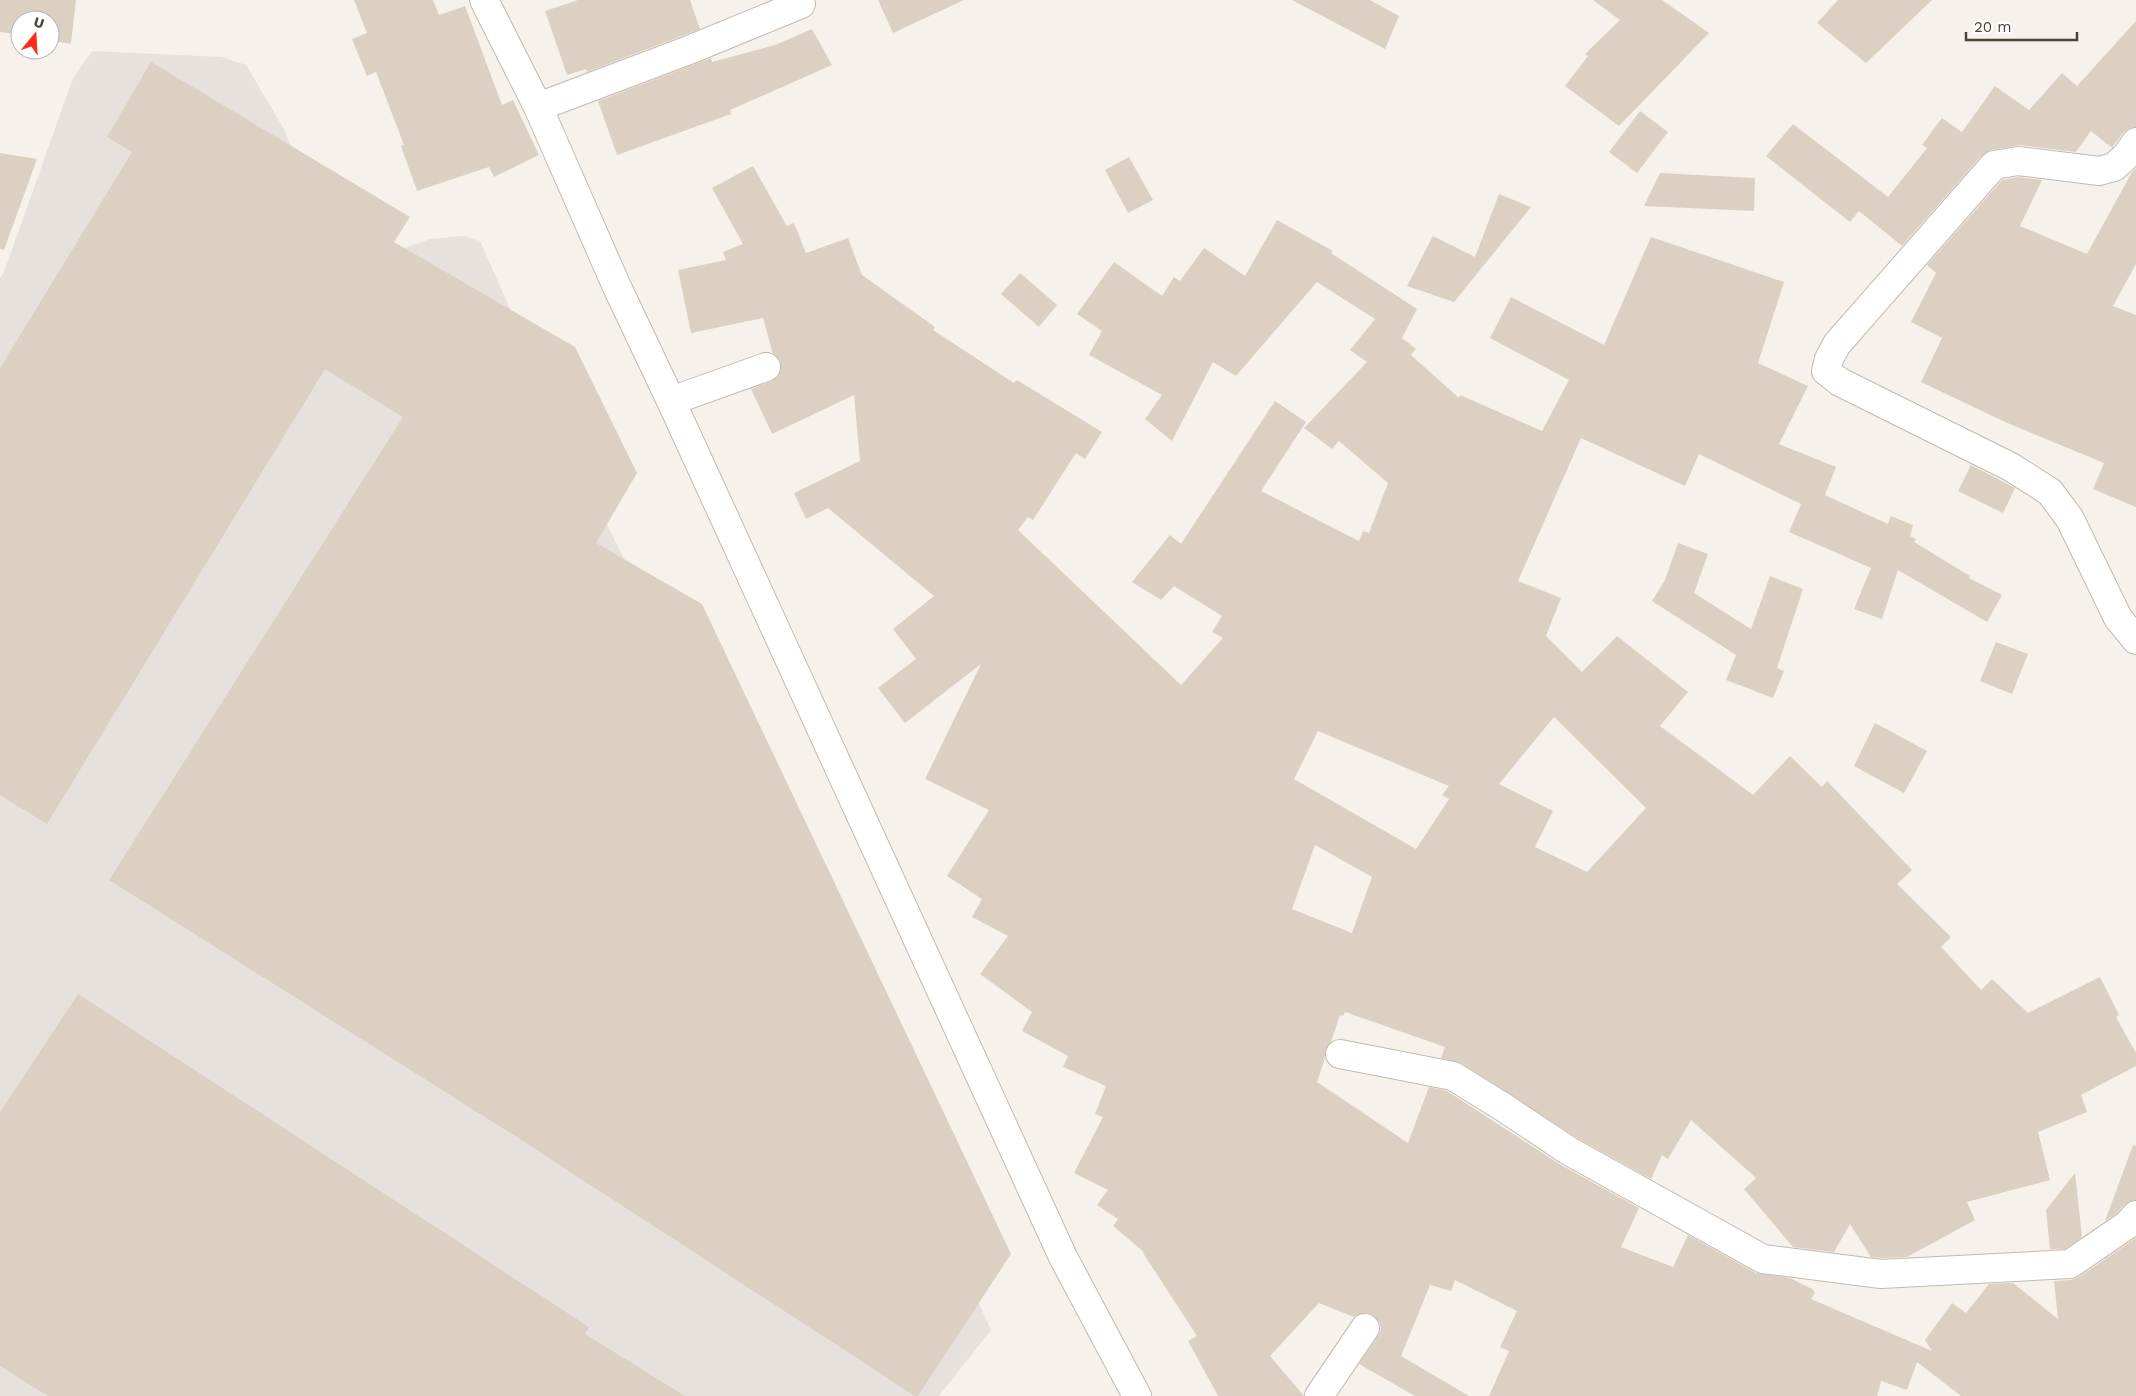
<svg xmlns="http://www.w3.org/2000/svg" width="2136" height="1396" viewBox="0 0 2136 1396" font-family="'Work Sans',sans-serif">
  <rect width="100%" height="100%" fill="#f6f2eb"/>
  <polygon fill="#e6e1dc" points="92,51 222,57 246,65 284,129 318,215 363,263 430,239 463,236 480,241 600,511 806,922 991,1330 939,1396 0,1396 0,278 4,272 73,78"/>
  <g fill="#dcd0c3" fill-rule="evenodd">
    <polygon points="0,0 76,0 71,44 50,40 50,20 20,20 20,35 0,32"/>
    <polygon points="354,0 433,0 439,15 465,6 502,105 513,100 539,155 494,177 489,167 417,191 401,146 404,145 376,72 367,76 352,39 367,33"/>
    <polygon points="578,0 690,0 700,29 587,72 586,69 567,75 545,11"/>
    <polygon points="878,0 964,0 893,33"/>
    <polygon points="1292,0 1370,0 1399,16 1385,49"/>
    <polygon points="1593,0 1662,0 1709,33 1619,126 1565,86 1588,56 1585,54 1620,20"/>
    <polygon points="1838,0 1932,0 1866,63 1817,23"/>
    <polygon points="2136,21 2136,127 2129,128 2123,133 2112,148 2091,131 2076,152 2020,145 1991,150 1982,155 1902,246 1859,211 1850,222 1766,156 1793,124 1888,197 1927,148 1922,145 1942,118 1962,132 1995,86 2029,110 2062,73 2077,86"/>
    <polygon points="812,29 832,65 730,110 731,114 617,155 598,101 711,58 712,62 775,45"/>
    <polygon points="151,62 410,217 394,242 575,347 637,473 596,543 702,604 1011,1254 918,1396 915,1396 515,1136 109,880 403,417 325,369 47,824 0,795 0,368 132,152 107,137"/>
    <polygon points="1640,111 1668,132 1637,173 1609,152"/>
    <polygon points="0,153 37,159 4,250 0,249"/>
    <polygon points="1129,157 1153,200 1128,213 1105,170"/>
    <path d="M753 166 787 226 794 223 806 253 848 238 862 275 935 327 933 330 1014 383 1017 380 1102 432 1085 459 1076 453 1033 520 1028 517 1018 530 1181 685 1223 638 1212 632 1222 616 1174 586 1161 600 1132 582 1170 535 1181 544 1275 401 1306 422 1261 491 1359 541 1363 531 1369 533 1388 483 1339 441 1332 449 1304 428 1367 362 1350 350 1375 319 1317 282 1236 376 1213 362 1172 441 1145 419 1162 395 1089 355 1102 331 1077 314 1114 262 1162 296 1174 277 1180 281 1204 248 1245 276 1277 220 1333 251 1331 253 1417 309 1402 338 1416 349 1411 355 1459 398 1460 395 1542 431 1569 380 1490 338 1511 297 1604 345 1651 237 1784 282 1758 363 1808 386 1779 444 1836 467 1825 495 1888 524 1891 516 1913 525 1910 536 1916 539 1914 542 1970 576 1969 578 2002 595 1987 622 1898 570 1882 619 1854 609 1871 568 1789 532 1801 504 1699 454 1685 486 1581 438 1518 581 1561 598 1546 636 1582 672 1617 636 1688 692 1660 726 1753 795 1790 756 1822 787 1827 781 1912 870 1897 884 1951 937 1941 947 1981 990 1992 979 2028 1013 2100 977 2119 1015 2116 1017 2136 1053V1066L2081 1095 2087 1112 2038 1132 2050 1180 1967 1202 1975 1220 1907 1257 1882 1258 1871 1257 1850 1224 1834 1252 1793 1247 1744 1189 1756 1178 1691 1120 1668 1159 1662 1155 1651 1179 1577 1138 1461 1063 1441 1058 1445 1047 1345 1012 1343 1016 1340 1015 1331 1042 1325 1051V1058L1317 1082 1408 1143 1429 1087 1447 1091 1561 1165 1639 1208 1621 1247 1673 1267 1688 1235 1756 1273 1790 1278 1812 1289 1815 1292 1811 1299 1932 1351 1925 1340 1952 1303 1966 1313 1989 1284 2013 1283 2058 1319 2054 1281 2071 1280 2079 1277 2136 1238V1396H1961L1917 1362 1907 1390 1881 1381 1877 1396H1489L1509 1351 1500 1347 1517 1311 1455 1280 1451 1291 1430 1285 1401 1356 1469 1396H1415L1359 1364 1378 1336 1381 1329 1379 1321 1373 1315 1367 1313 1359 1314 1354 1317 1319 1303 1270 1356 1304 1396H1218L1188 1341 1197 1336 1143 1253 1144 1252 1113 1226 1118 1219 1097 1205 1108 1190 1074 1173 1103 1117 1095 1114 1106 1086 1063 1067 1068 1056 1022 1031 1032 1012 980 974 1008 936 972 917 982 899 947 876 989 810 925 779 981 664 905 723 878 688 916 659 893 629 934 596 828 508 806 519 794 493 860 461 854 395 772 434 751 389 772 381 778 377 781 369 780 361 773 354 763 318 691 333 678 270 726 260 723 252 743 244 712 188ZM1554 717 1646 808 1587 872 1535 847 1553 811 1499 784ZM1318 731 1449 786 1442 795 1449 799 1416 849 1294 779ZM1315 845 1372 877 1352 933 1292 909Z"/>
    <polygon points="2136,168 2136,264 2113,306 2136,315 2136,507 2093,489 2104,463 2005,422 1921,382 1942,338 1911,322 1936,273 1927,265 2002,180 2018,177 2042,180 2020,226 2087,254 2132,172"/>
    <polygon points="1660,173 1755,178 1754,211 1644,206"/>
    <polygon points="1499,194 1531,207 1454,302 1407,286 1433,236 1475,257"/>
    <polygon points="1020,273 1057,305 1039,327 1001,294"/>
    <polygon points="1971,465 2015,488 2003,513 1958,491"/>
    <polygon points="1678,543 1708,554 1694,593 1751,629 1770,576 1803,589 1777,668 1784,671 1773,698 1726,680 1736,655 1652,601 1665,580"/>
    <polygon points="1996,642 2028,654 2012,694 1980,681"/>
    <polygon points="1875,723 1927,751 1904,793 1854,766"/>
    <polygon points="78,994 589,1327 585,1334 685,1396 48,1396 0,1366 0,1112"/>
    <polygon points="2133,1145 2136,1146 2136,1200 2125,1204 2117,1213 2105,1221"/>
    <polygon points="2075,1173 2082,1237 2065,1249 2050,1249 2046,1210"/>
  </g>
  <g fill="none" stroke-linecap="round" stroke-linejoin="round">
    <defs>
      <g id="street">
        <polyline points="484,0 538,107 617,287 671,401 1063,1257 1137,1396"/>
        <polyline points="538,107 689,50 801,4"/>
        <polyline points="2136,142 2127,155 2114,167 2099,171 2018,161 1994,165 1837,344 1829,359 1826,371 1840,382 2011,467 2050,492 2070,519 2118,618 2136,640"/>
        <polyline points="671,401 766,367"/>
        <polyline points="1340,1054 1453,1076 1503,1107 1569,1151 1763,1259 1881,1274 2070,1264 2127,1225 2136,1215"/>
        <polyline points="1319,1396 1365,1328"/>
      </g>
    </defs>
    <use href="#street" stroke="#c3b9ad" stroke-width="30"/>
    <use href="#street" stroke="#fff" stroke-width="28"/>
  </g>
  <g transform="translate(35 35) rotate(18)"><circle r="24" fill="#ffffff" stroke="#b7b3af"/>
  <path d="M0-4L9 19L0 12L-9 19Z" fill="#ff2b19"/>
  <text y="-8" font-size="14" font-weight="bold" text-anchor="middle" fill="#4b4238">U</text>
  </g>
  <path d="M1966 32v8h111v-8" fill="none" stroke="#4b4238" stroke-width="2.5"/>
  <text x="1974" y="32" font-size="15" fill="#4b4238" stroke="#ffffff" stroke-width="4" paint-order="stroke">20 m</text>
</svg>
